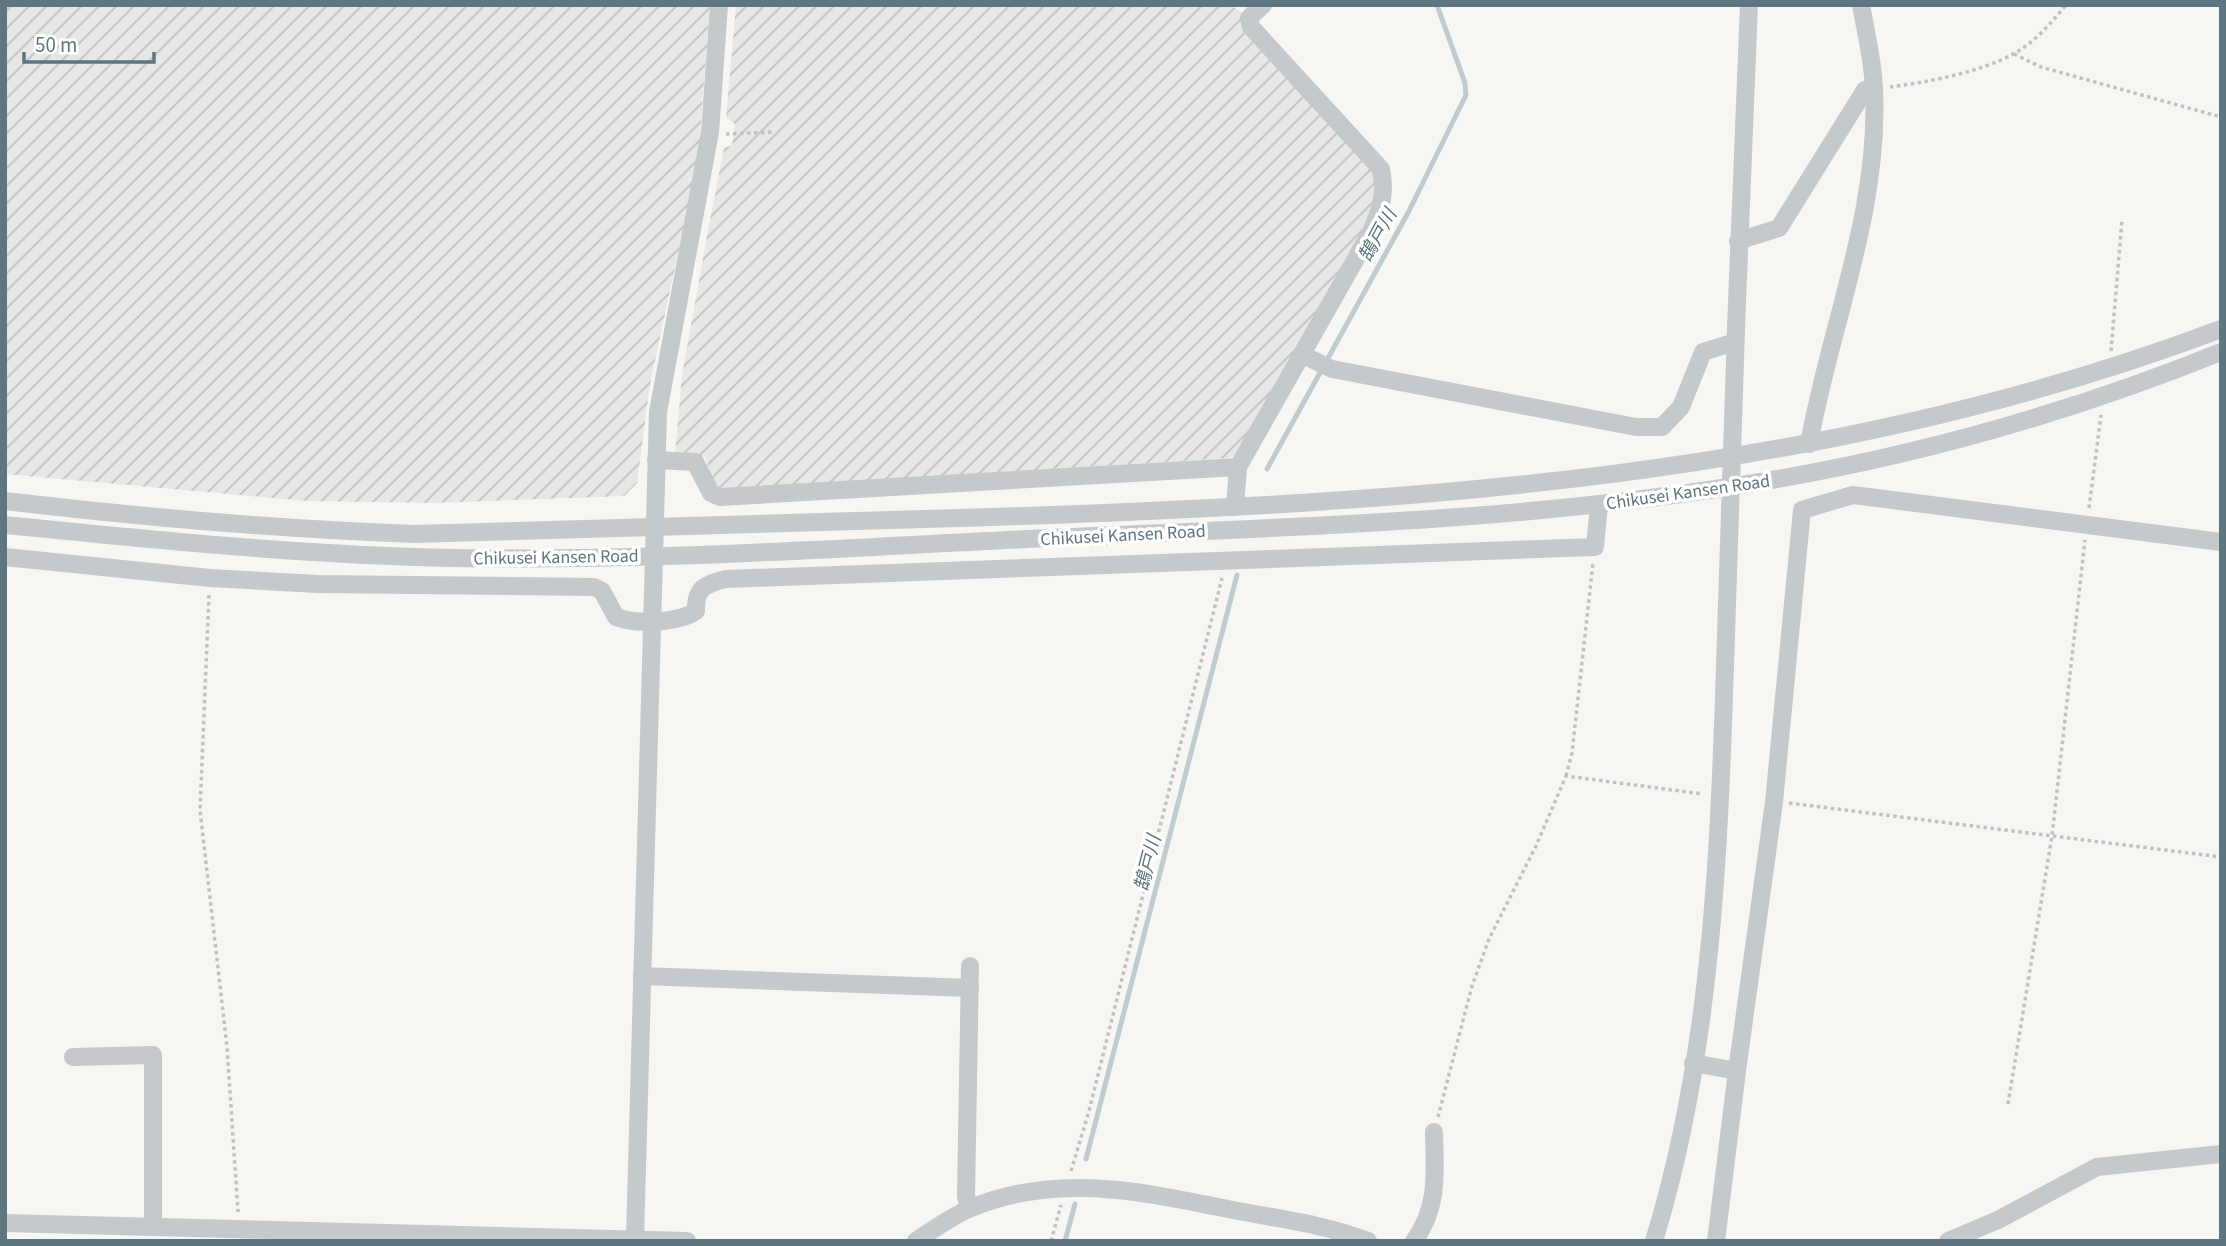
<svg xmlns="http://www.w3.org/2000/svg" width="2226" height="1246" viewBox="0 0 2226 1246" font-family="'Source Sans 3','Noto Sans JP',sans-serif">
  <defs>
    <pattern id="industrial-furrows" width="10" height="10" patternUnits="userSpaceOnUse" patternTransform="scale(1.75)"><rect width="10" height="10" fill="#e7e8e6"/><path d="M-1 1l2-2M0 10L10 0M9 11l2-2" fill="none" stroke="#bec1c0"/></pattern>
  </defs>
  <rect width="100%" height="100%" fill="#f7f6f3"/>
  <g fill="url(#industrial-furrows)">
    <polygon points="5,5 710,5 698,160 650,384 637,483 624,496 435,503 307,501 5,474"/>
    <polygon points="736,5 1229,5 1244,13 1373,169 1377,204 1236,455 1228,458 716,490 705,457 675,454 682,375 707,236 724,148 732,145 735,124 726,118"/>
  </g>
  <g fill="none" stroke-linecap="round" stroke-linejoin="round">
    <g stroke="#beccd0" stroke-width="5">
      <polyline points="1267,469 1409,211 1466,95 1465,83 1437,5"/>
      <polyline points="1086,1159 1237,575"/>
      <polyline points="1065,1241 1075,1204"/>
    </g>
    <g stroke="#bfc2c4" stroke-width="3.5" stroke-dasharray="3.5 3.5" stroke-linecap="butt">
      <polyline points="2014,54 2041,67 2221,117"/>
      <path d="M1890 87C1928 82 1982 72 2015 53 2036 41 2051 23 2066 5"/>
      <polyline points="726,134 774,132"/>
      <polyline points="2111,351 2122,220"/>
      <polyline points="2089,508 2101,415"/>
      <polyline points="209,595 200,810 227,1047 238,1212"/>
      <polyline points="1566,776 1572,753 1593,563"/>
      <polyline points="1789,803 2221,857"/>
      <polyline points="2008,1104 2052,836 2085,540"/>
      <polyline points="1438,1117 1472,986 1489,939 1536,846 1566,776 1703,794"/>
      <polyline points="1071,1171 1089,1111 1222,578"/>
      <polyline points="1051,1241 1061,1205"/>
    </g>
    <g stroke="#c4c9cc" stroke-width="18">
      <polyline points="1738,241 1779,228 1865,90 1874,89"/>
      <polyline points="1303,355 1332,369 1636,427 1662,427 1681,407 1703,352 1735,342"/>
      <path d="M1809 444C1830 326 1880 211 1874 89 1873 61 1866 33 1861 5"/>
      <polyline points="656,460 695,462 711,493 720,497 1238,467"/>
      <path d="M5 501C141 517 277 529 414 534 606 530 799 523 992 517 1408 503 1828 478 2221 329"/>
      <path d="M1235 507 1238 467 1371 232C1381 209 1386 194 1381 169L1251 27 1249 18 1263 5"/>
      <path d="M5 525C155 540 304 555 454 558 660 562 866 546 1072 537 1289 527 1508 521 1722 488 1891 463 2062 416 2221 352"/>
      <path d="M5 557 210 578 318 584 594 587 602 591 616 617C637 625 678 623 696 611 695 588 705 584 726 579L1595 547 1599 505"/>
      <polyline points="642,976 970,988"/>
      <polyline points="73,1057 153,1055 153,1226"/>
      <polyline points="1693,1063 1737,1071 1716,1241"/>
      <polyline points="1737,1071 1774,802 1802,510 1853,495 2221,542"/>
      <polyline points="969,1209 966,1196 970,966"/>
      <polyline points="5,1223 687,1241"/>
      <polyline points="635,1239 658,412 710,132 719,5"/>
      <path d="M916 1241C934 1229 952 1216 971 1208 1061 1171 1147 1193 1238 1211 1281 1219 1327 1225 1368 1241"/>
      <path d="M1414 1241C1439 1207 1435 1172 1434 1132"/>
      <path d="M1654 1241C1717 1036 1720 816 1727 604 1733 404 1740 205 1749 5"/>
      <polyline points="1948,1241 1998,1220 2097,1167 2221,1154"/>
    </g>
  </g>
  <g text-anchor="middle" stroke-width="7" stroke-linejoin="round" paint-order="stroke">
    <g font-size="18" fill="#5e7681" stroke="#fff">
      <text transform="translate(1688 492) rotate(-8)" y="6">Chikusei Kansen Road</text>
      <text transform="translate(1123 535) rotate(-3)" y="6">Chikusei Kansen Road</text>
      <text transform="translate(556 557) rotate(-1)" y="6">Chikusei Kansen Road</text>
    </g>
    <g font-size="19" font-style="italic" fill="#59777c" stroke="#fff">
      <text transform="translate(1377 235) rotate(-61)" y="7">鵠戸川</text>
      <text transform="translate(1147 863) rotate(-76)" y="7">鵠戸川</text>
    </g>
  </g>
  <rect width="2226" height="1246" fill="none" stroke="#5e7681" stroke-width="14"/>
  <path d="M24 52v10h130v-10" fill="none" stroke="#5e7681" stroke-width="3.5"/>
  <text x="35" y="52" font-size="21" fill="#5e7681" stroke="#ffffff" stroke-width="5" paint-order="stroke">50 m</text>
</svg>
